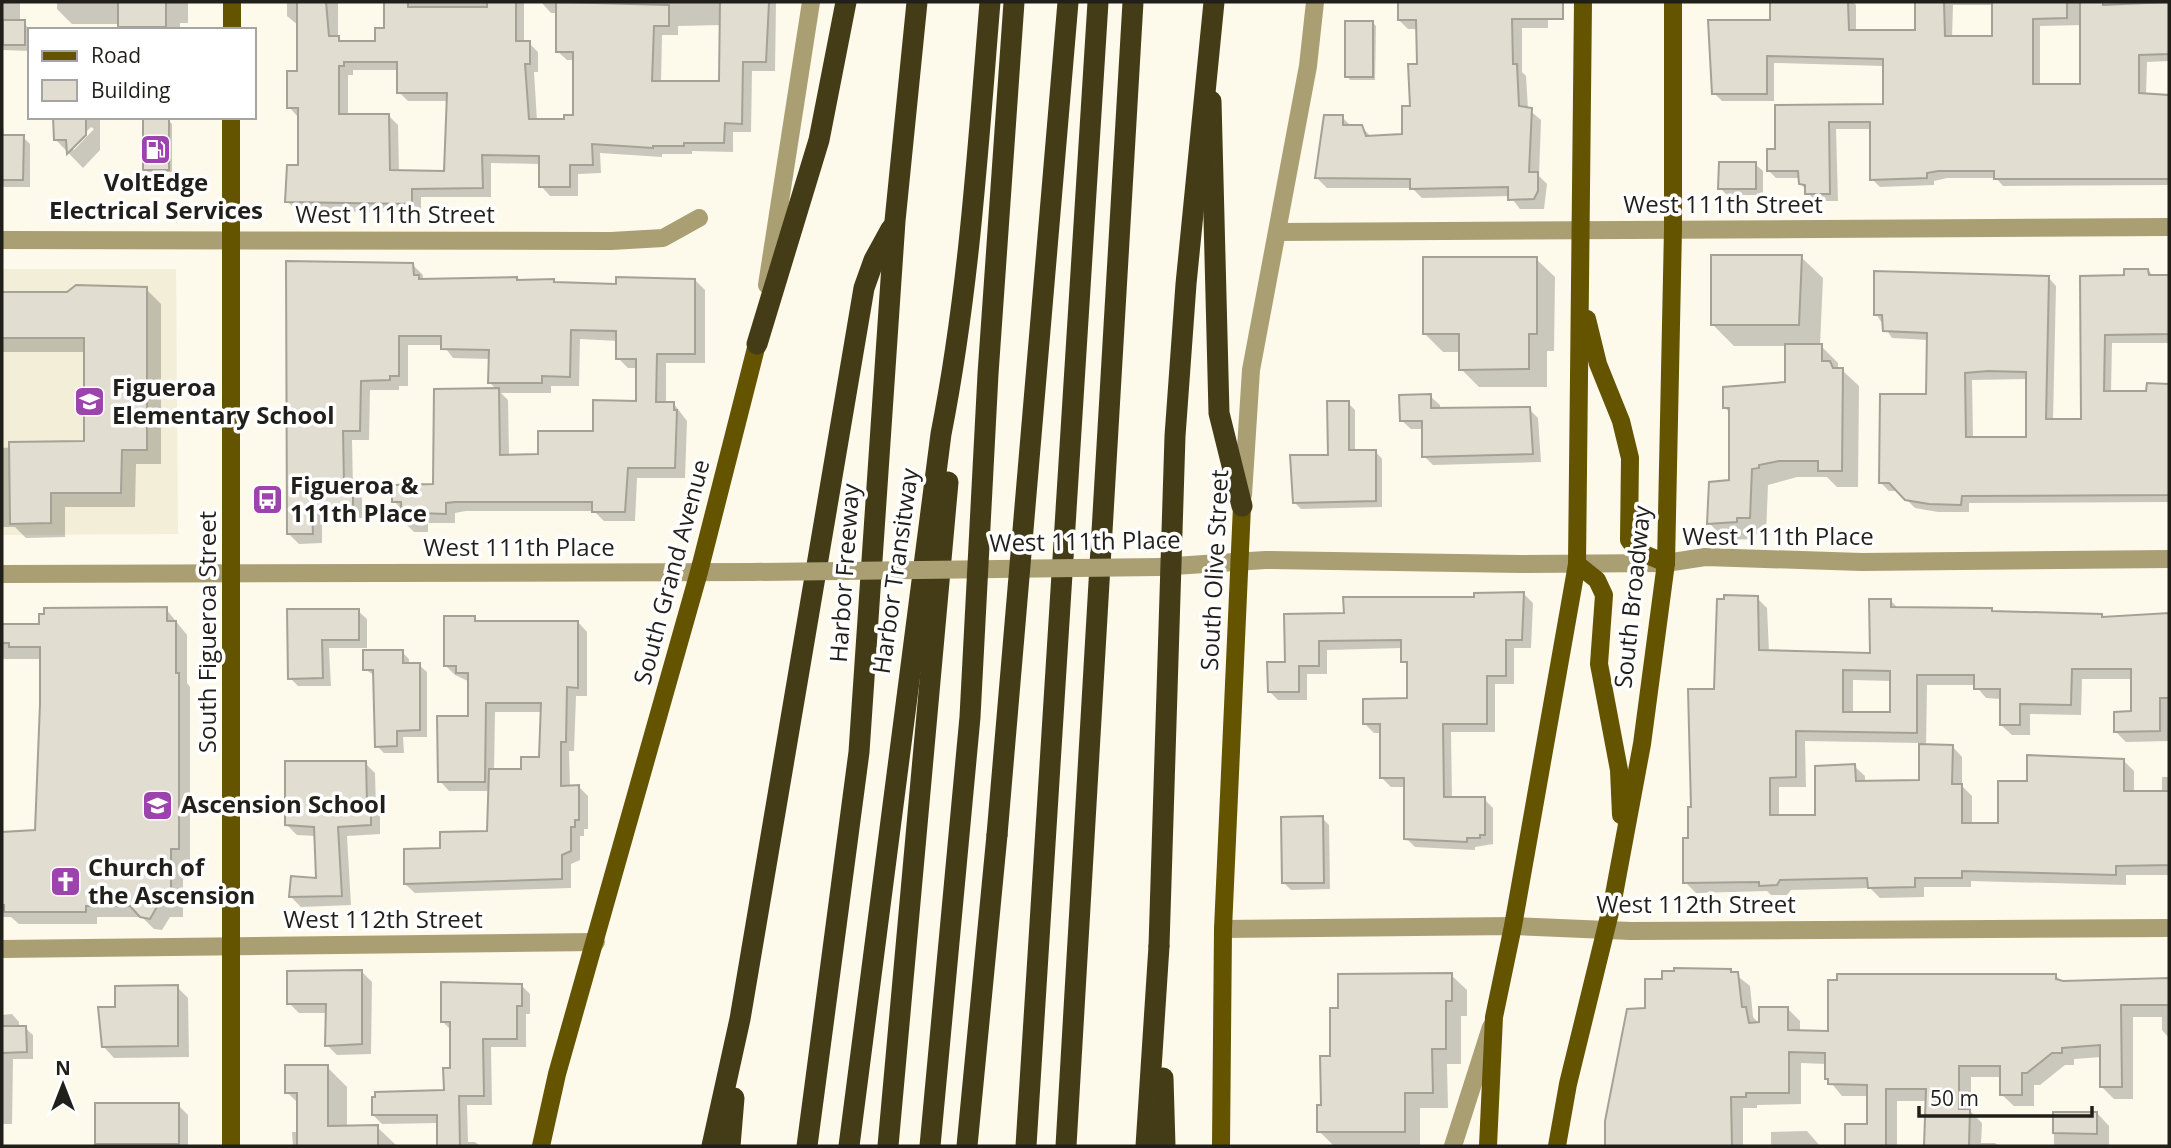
<svg xmlns="http://www.w3.org/2000/svg" width="2171" height="1148" viewBox="0 0 2171 1148" font-family="'Open Sans',sans-serif">
  <rect width="100%" height="100%" fill="#fdf9eb"/>
  <polygon fill="#f3eed8" points="2,269 176,269 178,534 2,535"/>
  <g fill="#0003" fill-rule="evenodd">
    <polygon points="2,2 20,2 20,22 31,29 30,51 2,50"/>
    <polygon points="57,2 188,2 188,23 180,23 180,30 123,30 119,24 72,24 57,9"/>
    <path d="M287 2H338V38L343 42H377L386 30 390 2H524V43H529L538 52V72H534L537 121H566L574 116 575 60H567L557 51V13H551L541 2H776L775 71H752L751 132H733V152L692 151V154H662V157L600 153 601 173 578 174V196H550L541 186V164L491 163V197H421V212L297 211 287 201 300 166 298 117 289 107 298 73 299 26 287 16ZM721 25V83H661L662 35H678V26ZM353 70H399V92L408 101H448L446 173 399 172 398 125 389 116H348V75H353Z"/>
    <polygon points="1398,2 1552,2 1552,6 1548,6 1548,28 1522,28 1522,72 1526,76 1528,109 1541,120 1539,176 1547,184 1544,209 1520,209 1510,196 1422,198 1412,188 1327,188 1317,178 1342,117 1352,127 1361,126 1371,137 1404,135 1418,66 1418,29 1408,29 1398,19"/>
    <path d="M1772 2H1853L1856 5V32H1917V2H1880H2169V61L2147 62 2146 95H2169V185L2003 186 1996 178H1947L1934 181V185L1880 187 1872 179V129H1836L1838 201H1815L1800 183V178H1776L1768 170 1777 150V106H1884V66L1774 63V101H1722L1714 93 1772 22ZM1953 5H1994V38H1952ZM2082 25V86H2040V26Z"/>
    <polygon points="1373,23 1376,26 1375,80 1350,80 1347,76"/>
    <polygon points="2,116 4,137 23,137 30,144 30,187 2,187"/>
    <path d="M55 117H100V150L83 168 55 139ZM91 127 94 129 74 150 71 147Z"/>
    <polygon points="169,121 172,124 172,172 148,172 145,169"/>
    <polygon points="1755,164 1763,171 1763,195 1727,195 1720,188"/>
    <polygon points="1801,257 1823,278 1820,345 1838,363 1838,370 1842,370 1859,386 1858,487 1837,487 1827,477 1797,477 1768,485 1766,534 1753,534 1753,539 1726,540 1709,523 1730,482 1731,414 1725,408 1787,384 1787,346 1734,346 1713,325"/>
    <polygon points="1536,259 1555,277 1554,351 1547,351 1547,387 1479,387 1461,369 1461,352 1443,352 1425,334"/>
    <path d="M413 265 423 275V281L516 279 553 281 557 284 618 286 695 280 705 290V363H666V404H674L687 421 685 478H637L635 521H604L594 511H466L455 513V523H428V532H414L404 522 403 511 394 501 434 486 497 390 490 383V359L453 358 443 345H408V386H399V390H370L369 440H352L353 489 362 498V518H322V543L299 544 289 534ZM580 339 618 341V358L628 368H638L637 402 595 432 539 455 509 456 508 400 501 393H551V386H579Z"/>
    <path d="M2148 270 2154 277H2169V343H2112L2111 393 2148 392V385L2169 386V502L1969 503V512H1938L1915 508 1898 491H1889L1881 483 1928 396V340L1892 338 1876 314 2049 278 2056 286 2053 420H2083L2082 278 2125 277ZM2028 379 2027 438 1973 439 1972 380Z"/>
    <polygon points="146,289 161,304 161,464 136,464 135,507 65,507 65,537 26,538 15,527 2,527 2,448 86,443 86,352 2,352 2,294"/>
    <polygon points="1430,396 1440,405 1440,410 1529,409 1538,418 1541,462 1433,465 1424,456 1424,429 1411,429 1401,420"/>
    <polygon points="1348,403 1355,410 1355,452 1376,452 1382,459 1382,507 1301,509 1294,502 1330,457"/>
    <polygon points="1524,594 1533,603 1531,648 1514,648 1514,684 1495,684 1495,732 1451,732 1452,799 1484,799 1493,808 1493,844 1475,847 1475,850 1415,847 1406,838 1405,787 1391,787 1382,778 1382,733 1374,733 1365,724 1409,700 1409,666 1403,661 1403,648 1327,650 1327,674 1307,674 1307,700 1278,700 1269,691 1286,664 1345,615"/>
    <path d="M1757 598 1767 608 1769 652 1872 655 1890 600 1899 609 1991 610 1995 613 2101 615 2104 619 2169 615V741L2126 742 2116 732 2132 713V679H2082L2081 715 2030 714V735H2012L2001 725V699L1986 698 1975 685H1927L1926 746H1952L1962 757V786L1972 796V825H2000L2029 782 2123 760 2134 771V793H2162V777H2169V875H2126V885L1971 881V887H1924V897L1880 898 1870 888 1791 890 1787 895H1771L1767 891 1696 893 1685 882 1693 808 1716 691ZM1853 680 1892 681 1891 713H1853ZM1805 741 1921 743V781L1865 782V776L1854 766 1817 817H1779V787H1806Z"/>
    <polygon points="166,609 187,635 187,683 190,687 190,861 183,861 183,917 170,917 162,930 154,929 142,917 97,917 97,924 19,924 11,917 2,917 2,833 36,832 41,659 2,659 2,626 41,626"/>
    <polygon points="289,611 358,611 367,619 367,648 329,648 331,686 298,686 290,678"/>
    <path d="M474 618 479 622H578L587 632V696H576L574 751H569L570 787H579L588 796V829H584V836H580V860L571 864V888L415 893 405 884 442 850 489 833 490 791H449L440 781 470 717V682L455 675 446 666ZM495 712H542L541 759 523 770 494 771Z"/>
    <polygon points="402,652 409,659 409,665 419,665 427,672 427,737 403,737 404,753 384,753 377,746 375,676 365,669"/>
    <polygon points="365,763 375,773 376,810 380,814 380,834 347,836 351,905 301,907 291,897 318,880 316,836 297,835 287,825"/>
    <polygon points="1322,818 1329,825 1330,889 1291,890 1284,883"/>
    <polygon points="1730,970 1750,986 1753,1017 1760,1025 1788,1009 1800,1021 1800,1032 1830,1033 2055,975 2063,983 2169,980 2169,1038 2162,1030 2162,1017 2133,1017 2133,1099 2114,1099 2102,1087 2102,1057 2074,1059 2074,1065 2065,1065 2040,1085 2034,1085 2034,1106 2014,1106 2001,1094 2001,1077 1971,1077 1971,1112 1982,1123 1981,1143 1995,1143 1999,1146 1926,1146 1927,1101 1897,1101 1897,1146 1847,1146 1847,1126 1869,1126 1869,1096 1842,1096 1827,1078 1827,1064 1801,1063 1801,1104 1757,1105 1757,1108 1743,1108 1743,1146 1607,1146 1607,1121 1647,1009 1664,981"/>
    <polygon points="362,972 372,982 371,1054 337,1055 327,1045 327,1013 299,1013 289,1003"/>
    <polygon points="1451,975 1467,990 1467,1016 1461,1016 1461,1064 1447,1064 1448,1108 1420,1108 1420,1146 1334,1146 1319,1131 1340,1010"/>
    <polygon points="521,985 530,994 530,1014 526,1014 526,1047 491,1047 492,1105 467,1105 468,1142 475,1142 480,1146 439,1146 439,1123 382,1124 373,1115 445,1092 451,1070 451,1030 442,1021"/>
    <polygon points="177,987 188,998 189,1057 114,1058 103,1046 117,1009"/>
    <polygon points="12,1014 19,1022 19,1028 25,1028 33,1035 33,1059 13,1059 12,1124 2,1124 2,1015"/>
    <polygon points="327,1067 347,1087 347,1127 377,1127 397,1146 293,1146 292,1132 299,1132 299,1104 287,1092"/>
    <polygon points="178,1105 188,1115 188,1146 134,1146 134,1131"/>
    <polygon points="2054,1113 2097,1113 2109,1126 2109,1146 2054,1146"/>
    <polygon points="1807,1131 1820,1146 1771,1146 1771,1132"/>
  </g>
  <g fill="#e1ded1" stroke="#a5a295" stroke-width="2" fill-rule="evenodd">
    <rect x="118" y="2" width="48" height="25"/>
    <path d="M297 2H326L329 36H339V41H375V28H384V2H408V7H487V2H516V41H530V64H525L529 119H564V115H573V52H556V2L669 5V26H654L652 81H719L720 2H769L766 62H743L742 124 725 123 724 143H684V146H653V148L592 144 593 165H570V187H539V156L482 155 483 188 412 189V204L285 202 287 165H298V108H287V71H297ZM344 62H397V93H447L444 171 390 170 389 114H339V66H344Z"/>
    <polygon points="1398,2 1563,2 1563,19 1512,19 1513,64 1517,64 1519,106 1532,108 1529,172 1538,172 1538,191 1534,199 1508,200 1508,187 1410,189 1410,179 1315,178 1324,115 1343,115 1343,125 1362,125 1366,136 1402,134 1402,106 1410,106 1408,64 1417,64 1416,20 1398,20"/>
    <polygon points="1770,2 1848,2 1849,30 1915,30 1915,2 1944,2 1945,36 1992,36 1992,2 2067,2 2067,18 2033,19 2033,84 2080,84 2080,2 2103,2 2103,5 2169,2 2169,54 2139,55 2139,93 2169,95 2169,179 1994,179 1994,171 1938,171 1927,173 1927,178 1870,180 1870,122 1829,122 1830,194 1805,194 1805,185 1799,184 1798,171 1767,171 1767,149 1775,149 1775,105 1883,104 1883,59 1767,56 1767,94 1712,94 1708,20 1770,20"/>
    <rect x="3" y="20" width="22" height="25"/>
    <rect x="1345" y="21" width="28" height="56"/>
    <polygon points="53,117 86,117 86,135 67,154 66,140 54,140"/>
    <rect x="143" y="119" width="26" height="51"/>
    <polygon points="2,135 24,135 23,180 2,180"/>
    <polygon points="1719,162 1756,162 1756,189 1718,189"/>
    <polygon points="1711,255 1802,255 1799,325 1711,325"/>
    <polygon points="1423,257 1537,257 1537,334 1529,334 1529,369 1459,370 1459,334 1423,334"/>
    <polygon points="286,261 413,263 414,275 419,275 419,279 517,277 517,280 554,279 554,282 616,284 616,277 695,279 695,354 657,354 656,402 674,402 674,410 677,410 675,468 628,468 625,512 592,512 592,502 455,502 446,503 446,514 419,513 419,522 402,523 401,502 392,502 392,485 433,484 434,389 499,388 500,455 538,454 538,431 593,431 593,400 636,401 636,359 616,359 616,331 571,330 570,377 542,376 542,383 488,383 489,350 441,349 441,336 399,336 399,376 390,376 390,380 361,381 360,431 343,431 344,485 353,486 353,509 312,509 313,534 287,534"/>
    <path d="M2124 269H2148L2149 275H2169V334L2105 335 2104 391H2146L2147 383 2169 384V495L1962 496 1961 505 1929 504 1905 500 1889 483H1879L1880 394H1926L1927 333 1883 331 1882 315H1874V271L2049 276 2046 419H2081L2080 276 2124 275ZM1988 371 2026 372V437H1966L1965 373Z"/>
    <polygon points="76,285 147,287 147,450 122,450 121,493 51,493 51,523 10,524 9,442 84,441 84,338 2,338 2,292 67,292"/>
    <polygon points="1785,344 1822,344 1822,361 1830,361 1833,368 1843,368 1842,471 1818,471 1818,461 1779,461 1759,465 1759,468 1752,469 1750,518 1737,518 1737,522 1707,524 1709,482 1729,480 1729,408 1723,408 1723,387 1785,382"/>
    <polygon points="1431,394 1431,408 1530,407 1533,454 1422,457 1422,421 1400,421 1399,395"/>
    <polygon points="1327,401 1349,401 1349,450 1376,450 1376,501 1293,503 1290,455 1328,455"/>
    <polygon points="1524,592 1522,640 1506,640 1506,676 1487,676 1487,724 1443,724 1444,797 1485,797 1485,835 1480,835 1480,838 1467,838 1467,842 1404,839 1404,778 1380,778 1380,724 1363,724 1363,699 1407,698 1407,662 1401,662 1401,640 1319,641 1319,666 1299,666 1299,692 1268,692 1267,662 1285,662 1284,614 1344,613 1343,597 1474,597 1474,593"/>
    <path d="M1724 595 1758 596 1759 650 1870 653 1869 599H1891V607L1992 608V611L2102 614V617L2169 613V698H2160V731L2114 732V712L2131 711V669H2072L2071 705 2020 704V725H2000V689H1974V675H1917V733L1796 731V777L1770 778V815H1815V766L1855 764 1856 781 1919 780V744L1953 745 1952 784H1962V823H1998V781H2027V755L2124 759V791H2169V865L2116 866V875L1962 871V878H1915V887L1868 888 1867 878 1780 880 1777 885 1759 886V882L1683 883V838H1688V807H1691L1688 689H1714L1717 599H1724ZM1843 670 1890 671V712H1843Z"/>
    <polygon points="167,607 167,621 176,621 176,673 179,673 179,849 171,849 171,905 158,905 150,919 140,917 130,906 86,906 86,912 4,912 4,905 2,905 2,832 35,830 40,704 40,647 9,647 9,643 2,643 2,624 39,624 39,614 44,614 44,608"/>
    <polygon points="287,609 359,609 359,640 322,640 323,678 288,679"/>
    <polygon points="444,616 475,616 475,621 578,621 578,688 567,687 566,742 561,742 561,786 579,785 579,820 575,820 575,827 571,827 571,851 562,855 562,879 404,884 404,849 440,848 440,832 487,831 489,769 521,769 521,757 539,757 541,703 486,703 485,782 438,782 437,716 468,716 468,673 456,673 456,666 444,666"/>
    <polygon points="363,650 403,650 403,663 420,663 420,730 397,731 397,746 375,747 373,670 363,670"/>
    <polygon points="285,761 366,761 367,803 371,803 371,825 338,827 342,896 289,897 291,876 316,878 314,827 285,825"/>
    <polygon points="1323,816 1324,883 1282,883 1281,817"/>
    <polygon points="1674,968 1731,969 1731,972 1738,972 1742,1007 1746,1007 1749,1023 1759,1022 1759,1007 1788,1007 1788,1030 1828,1031 1828,980 1837,980 1837,974 2056,974 2056,979 2063,981 2169,978 2169,1005 2121,1005 2122,1087 2100,1087 2100,1045 2062,1048 2062,1053 2052,1053 2027,1073 2022,1073 2022,1095 2000,1095 2000,1066 1959,1066 1959,1109 1970,1109 1969,1146 1924,1146 1926,1089 1886,1089 1886,1146 1845,1146 1845,1124 1867,1124 1867,1085 1828,1084 1828,1079 1825,1079 1825,1053 1789,1052 1789,1093 1746,1093 1746,1097 1731,1097 1732,1146 1605,1146 1605,1121 1627,1009 1645,1008 1645,979 1662,979 1662,971 1674,971"/>
    <polygon points="362,970 362,1044 325,1046 326,1004 287,1004 287,971"/>
    <polygon points="1452,973 1452,1001 1446,1001 1446,1049 1432,1049 1433,1093 1405,1093 1405,1132 1317,1132 1317,1105 1321,1105 1320,1056 1330,1056 1330,1008 1338,1008 1338,974"/>
    <polygon points="441,982 522,984 522,1006 517,1006 517,1039 483,1039 484,1096 459,1096 460,1146 437,1146 437,1115 372,1115 372,1097 375,1097 375,1092 444,1090 443,1068 450,1068 450,1022 441,1022"/>
    <polygon points="178,985 178,1046 102,1047 98,1007 115,1007 115,986"/>
    <polygon points="2,1026 26,1026 27,1052 2,1053"/>
    <polygon points="285,1065 328,1065 328,1126 378,1125 378,1146 297,1146 297,1093 285,1093"/>
    <rect x="95" y="1103" width="84" height="41"/>
    <polygon points="2053,1112 2097,1112 2097,1134 2053,1133"/>
  </g>
  <g fill="none" stroke-linecap="round" stroke-linejoin="round">
    <g stroke="#a99f72" stroke-width="18">
      <polyline points="1278,232 2169,227"/>
      <polyline points="2,240 611,241 663,238 699,218"/>
      <polyline points="767,285 811,2"/>
      <polyline points="1243,495 1251,370 1308,66 1315,2"/>
      <polyline points="1159,567 1265,560 1520,564 1666,563 1705,557 1862,562 2169,559"/>
      <polyline points="2,574 752,572"/>
      <polyline points="1223,929 1513,926 1631,931 2169,928"/>
      <polyline points="2,949 596,942"/>
      <polyline points="1453,1146 1491,1027"/>
    </g>
    <g stroke="#645400" stroke-width="18">
      <polyline points="232,30 232,2"/>
      <polyline points="1587,319 1598,364 1621,421 1630,458 1629,540 1637,551 1666,563"/>
      <polyline points="1577,564 1597,580 1604,595 1599,664 1619,770 1621,815"/>
      <polyline points="231,1146 231,117"/>
      <polyline points="541,1146 557,1074 699,572 757,344"/>
      <polyline points="1221,1146 1223,929 1242,506"/>
      <polyline points="1488,1146 1494,1017 1513,926 1577,564 1583,2"/>
      <polyline points="1557,1146 1568,1084 1613,900 1642,744 1666,563 1673,229 1673,2"/>
    </g>
    <g stroke="#443c17" stroke-width="21">
      <polyline points="1211,101 1219,413 1242,506"/>
      <polyline points="757,344 819,140 846,2"/>
      <polyline points="1163,1078 1165,1146"/>
      <polyline points="712,1146 740,1019 864,288 874,260 891,229"/>
      <polyline points="730,1146 734,1098"/>
      <polyline points="807,1146 859,752 895,221 917,2"/>
      <path d="M849 1146 941 434C969 292 978 147 990 2"/>
      <polyline points="888,1146 948,482"/>
      <polyline points="967,1146 997,835"/>
      <polyline points="1026,1146 1098,2"/>
      <polyline points="1066,1146 1133,2"/>
      <polyline points="1146,1146 1159,946"/>
    </g>
    <polyline stroke="#a99f72" stroke-width="18" points="752,572 1159,567"/>
    <g stroke="#443c17" stroke-width="21">
      <polyline points="997,835 1068,2"/>
      <polyline points="1159,946 1175,436 1186,284 1214,2"/>
      <polyline points="930,1146 970,717 988,374 1014,2"/>
    </g>
  </g>
  <defs>
    <symbol id="fuel-square" viewBox="-11 -11 22 22"><rect x="-9" y="-9" width="18" height="18" rx="4" fill="#9c43ae" stroke="#fff"/><path d="M-5.5-6h7V0h2V4h1.3V-2.5L3-4.5l.8-.8L6-3V5H2.5V1h-1V6h-7ZM-4.2-4.7v3.2H.2V-4.7Z" fill="#fff"/></symbol>
    <symbol id="school-square" viewBox="-11 -11 22 22"><rect x="-9" y="-9" width="18" height="18" rx="4" fill="#9c43ae" stroke="#fff"/><path d="M0-5L7-2L0 1L-7-2ZM-4 1L0 2.5L4 1V4Q0 6-4 4Z" fill="#fff"/></symbol>
    <symbol id="bus-square" viewBox="-11 -11 22 22"><rect x="-9" y="-9" width="18" height="18" rx="4" fill="#9c43ae" stroke="#fff"/><path d="M-5-6H5V4H4V6H2V4H-2V6H-4V4H-5ZM-3.5-4V0h7V-4ZM-3.5 1.2v1.5H-2V1.2ZM2 1.2v1.5H3.5V1.2Z" fill="#fff"/></symbol>
    <symbol id="church-square" viewBox="-11 -11 22 22"><rect x="-9" y="-9" width="18" height="18" rx="4" fill="#9c43ae" stroke="#fff"/><path d="M-1.2-6h2.4v3.5h3.3v2.4h-3.3V6h-2.4V-.1h-3.3v-2.4h3.3Z" fill="#fff"/></symbol>
  </defs>
  <g fill-rule="evenodd">
    <use href="#fuel-square" x="138" y="132" width="35" height="35"/>
    <use href="#school-square" x="72" y="384" width="35" height="35"/>
    <use href="#bus-square" x="250" y="482" width="35" height="35"/>
    <use href="#school-square" x="140" y="788" width="35" height="35"/>
    <use href="#church-square" x="48" y="864" width="35" height="35"/>
  </g>
  <g text-anchor="middle" stroke-width="7" stroke-linejoin="round" paint-order="stroke">
    <g font-size="24" font-weight="bold" fill="#201f1a" stroke="#fff" text-anchor="start">
      <text x="156" y="191" text-anchor="middle">VoltEdge<tspan x="156" dy="28">Electrical Services</tspan></text>
      <text x="112" y="396">Figueroa<tspan x="112" dy="28">Elementary School</tspan></text>
      <text x="290" y="494">Figueroa &amp;<tspan x="290" dy="28">111th Place</tspan></text>
      <text x="181" y="813">Ascension School</text>
      <text x="88" y="876">Church of<tspan x="88" dy="28">the Ascension</tspan></text>
    </g>
    <g font-size="24" fill="#201f1a" stroke="#fff">
      <text x="1723" y="213">West 111th Street</text>
      <text x="395" y="223">West 111th Street</text>
      <text x="1778" y="545">West 111th Place</text>
      <text transform="translate(1085 542) rotate(-1)" y="8">West 111th Place</text>
      <text x="519" y="556">West 111th Place</text>
      <text transform="translate(1215 570) rotate(-87)" y="8">South Olive Street</text>
      <text transform="translate(896 571) rotate(-82)" y="8">Harbor Transitway</text>
      <text transform="translate(672 572) rotate(-75)" y="8">South Grand Avenue</text>
      <text transform="translate(845 573) rotate(-86)" y="8">Harbor Freeway</text>
      <text transform="translate(1633 597) rotate(-84)" y="8">South Broadway</text>
      <text transform="translate(208 632) rotate(-90)" y="8">South Figueroa Street</text>
      <text x="1696" y="913">West 112th Street</text>
      <text x="383" y="928">West 112th Street</text>
    </g>
  </g>
  <rect width="2171" height="1148" fill="none" stroke="#201f1a" stroke-width="7"/>
  <rect x="28" y="28" width="228" height="91" fill="#ffffff" stroke="#a6a5a3" stroke-width="2"/>
  <rect x="42" y="51" width="35" height="10" fill="#645400" stroke="#a6a5a3" stroke-width="2"/>
  <text x="91" y="63" font-size="21" fill="#201f1a">Road</text>
  <rect x="42" y="80" width="35" height="21" fill="#e1ded1" stroke="#a6a5a3" stroke-width="2"/>
  <text x="91" y="98" font-size="21" fill="#201f1a">Building</text>
  <g transform="translate(63 1085)" stroke="#ffffff" stroke-width="5" paint-order="stroke">
  <path d="M0-5L12 26L0 18L-12 26Z" fill="#201f1a"/>
  <text y="-10" font-size="19" font-weight="bold" text-anchor="middle" fill="#201f1a">N</text>
  </g>
  <path d="M1919 1106v10h173v-10" fill="none" stroke="#201f1a" stroke-width="3.5"/>
  <text x="1930" y="1106" font-size="21" fill="#201f1a" stroke="#ffffff" stroke-width="5" paint-order="stroke">50 m</text>
</svg>
